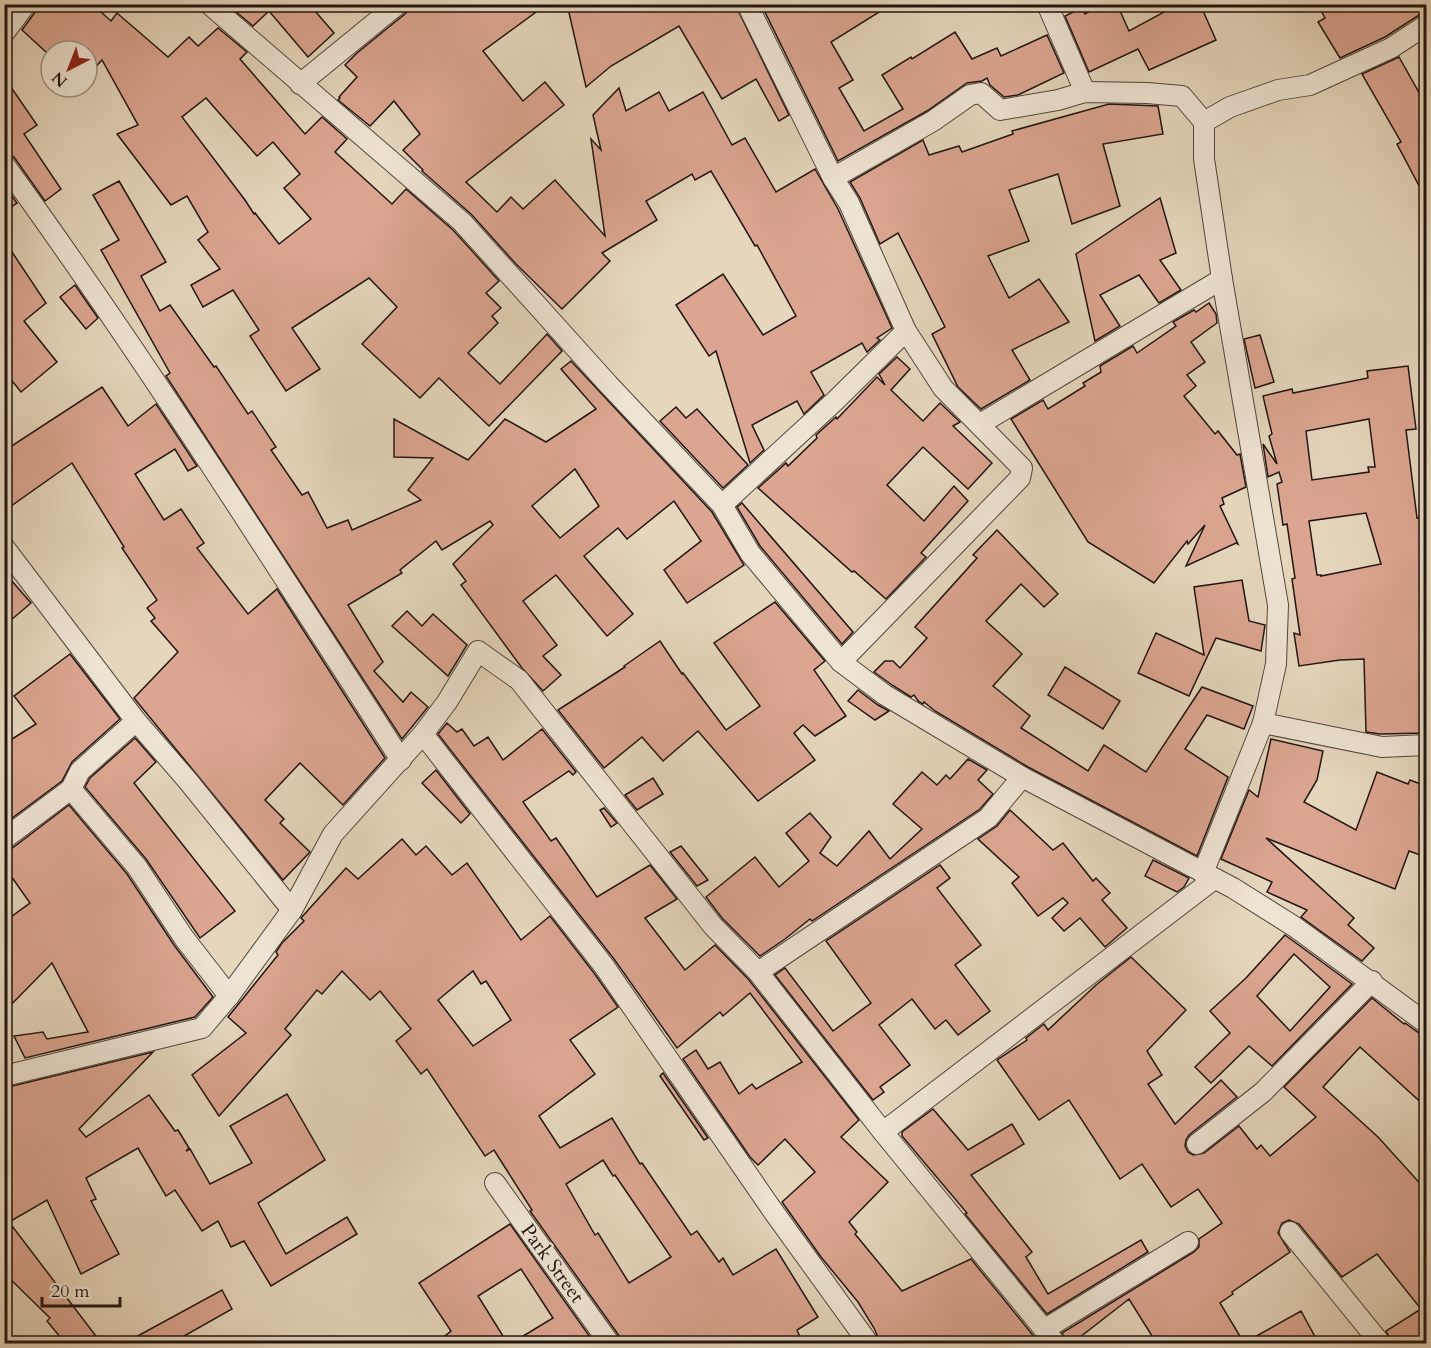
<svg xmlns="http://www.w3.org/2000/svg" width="1431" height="1348" viewBox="0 0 1431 1348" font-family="Cardo,serif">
  <rect width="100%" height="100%" fill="#e5d6bc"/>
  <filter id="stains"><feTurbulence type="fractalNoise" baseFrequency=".00333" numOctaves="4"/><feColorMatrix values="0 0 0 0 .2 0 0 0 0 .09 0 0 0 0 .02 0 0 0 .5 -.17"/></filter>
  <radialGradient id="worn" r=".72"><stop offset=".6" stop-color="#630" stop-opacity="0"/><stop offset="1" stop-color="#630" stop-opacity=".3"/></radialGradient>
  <g fill="#dba591" stroke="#211510" stroke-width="1.5" fill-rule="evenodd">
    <path d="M38 4H92L111 21 117 13 168 57 189 37 198 46 218 28 247 52 240 59 305 134 322 117 347 139 335 152 392 204 406 189 454 231 499 281 486 293 501 308 492 316 498 323 468 353 500 384 547 334 562 351 489 426 439 378 420 398 362 344 397 307 369 278 292 328 320 369 286 391 250 336 259 330 233 290 203 307 191 285 220 269 198 240 208 232 187 196 171 205 117 134 138 125 102 60 87 76V51H51V59L46 54 47 53 22 30 36 11ZM206 98 257 156 273 142 300 174 284 188 311 219 279 244 255 213 254 214 245 200 182 117Z"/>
    <polygon points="242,4 309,4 334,33 308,57 269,11 253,26 235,11"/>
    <polygon points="410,4 547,4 483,51 523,101 545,82 564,105 466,182 497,212 511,197 523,209 555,180 605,236 591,139 601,150 593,115 619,88 626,111 659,92 669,111 703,92 732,145 745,138 776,192 815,169 838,209 892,328 877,338 880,340 867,352 862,343 811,372 824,395 804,414 797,401 752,425 764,450 750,463 716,351 709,356 676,305 723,274 763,335 796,316 757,245 755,246 711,171 695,180 692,174 646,201 657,220 602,253 610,261 562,309 516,264 471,214 422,171 423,170 403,150 420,134 394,101 370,126 338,100 340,98 339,97 357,77 345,65 357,53 406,13"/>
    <polygon points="567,4 735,4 789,115 779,121 756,79 722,99 679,26 611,66 586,87"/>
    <polygon points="761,4 892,4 831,42 853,80 839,88 864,131 903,109 882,75 911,57 912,59 955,32 972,59 997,48 1001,56 1047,35 1064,73 1018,95 1004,97 990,85 987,78 982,81 967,83 927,111 838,161"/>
    <polygon points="1104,4 1117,4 1129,31 1168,10 1166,4 1200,4 1216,40 1149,70 1138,49 1089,72 1065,16 1083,7 1085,14"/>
    <polygon points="1317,4 1426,4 1426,13 1419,15 1385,37 1340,58 1318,22 1325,18"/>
    <polygon points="1399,57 1426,105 1426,199 1397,144 1401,142 1362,74"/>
    <polygon points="4,77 37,125 24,134 61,189 45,201 14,157 4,152"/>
    <polygon points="1109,104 1158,106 1163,134 1103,144 1120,206 1072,224 1058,174 1009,190 1029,241 988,256 1009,298 1039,279 1069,322 1012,350 1030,380 981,409 958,387 932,334 945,327 898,233 880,244 860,198 850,182 923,140 929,155 959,146 962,152 1013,134 1012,131"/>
    <path d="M119 181 166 262 141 276 160 311 170 305 214 367 216 366 248 414 252 411 276 447 271 450 302 495 308 492 327 528 348 520 352 530 421 500 408 490 433 458 394 457V419L468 460 505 419 546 442 596 409 561 369 571 361 712 512 744 565 687 603 664 570 701 541 674 501 627 539 618 528 584 556 633 614 607 636 556 575 523 601 557 645 543 656 561 675 543 691 522 668 461 585 466 581 453 564 493 525 490 521 442 550 436 541 400 570 402 573 348 605 383 662 374 671 403 702 411 692 428 707 402 739 166 376 170 373 101 250 119 240 93 195ZM575 469 599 506 560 538 532 506Z"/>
    <polygon points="4,185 17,203 4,212"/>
    <polygon points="1160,198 1176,253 1160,260 1181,290 1159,303 1139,275 1100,295 1120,326 1095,341 1076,254"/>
    <polygon points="4,240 46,303 24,321 57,362 21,392 4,371"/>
    <polygon points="75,285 98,318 86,329 60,297"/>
    <polygon points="1209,303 1216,314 1217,323 1191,342 1205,362 1187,375 1196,386 1184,396 1215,434 1218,431 1237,455 1240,454 1246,487 1222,498 1224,504 1220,506 1238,544 1236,543 1186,566 1205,525 1188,544 1187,541 1154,583 1088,542 1011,419 1043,400 1048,409 1085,386 1083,383 1101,372 1100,366 1133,346 1137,353 1176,326 1173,322 1194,310 1196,312"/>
    <polygon points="1260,335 1274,382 1255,388 1244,339"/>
    <polygon points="897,357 910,369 891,390 923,421 940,403 960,422 953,426 992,463 968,489 923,447 887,485 924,521 954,486 968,501 921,553 926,557 886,599 854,571 852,572 758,488 786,463 788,466 817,438 816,435 836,417 837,419 877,377 885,385 879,374"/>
    <path d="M1408 366 1416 429 1406 430 1417 518 1426 516V733L1380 734 1366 732 1364 659 1340 660 1299 666 1294 633 1300 635 1292 579 1295 578 1287 524 1283 525 1277 484 1282 482 1279 472 1268 477 1263 444 1277 464 1269 436 1272 434 1263 396 1292 389 1293 393 1368 378 1367 371ZM1369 419 1375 467H1368L1369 472 1312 480 1306 431ZM1366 513 1381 564 1321 576V575H1317L1309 521Z"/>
    <polygon points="102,387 128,426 156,404 197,466 188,471 175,449 135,474 164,520 181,509 204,543 197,548 248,614 277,589 385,758 343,805 300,763 265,800 284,819 280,823 310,852 283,880 134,698 178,652 151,621 155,618 147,608 157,600 122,548 124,547 72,463 4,511 4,451"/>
    <polygon points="676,407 686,418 697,409 748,465 723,488 660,421"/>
    <polygon points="742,503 853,632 842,644 760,546 737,507"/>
    <polygon points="997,530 1058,594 1044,607 1021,584 986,621 1022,654 993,686 1030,716 1021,728 1088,771 1104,745 1146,772 1202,687 1253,706 1244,729 1207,715 1185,749 1228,777 1197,856 1028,767 935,711 924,702 923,704 919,702 914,695 911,697 892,685 874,672 885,661 893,661 900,668 927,638 915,627 977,558 973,555"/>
    <polygon points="4,572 31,603 4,626"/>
    <polygon points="1242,580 1249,621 1265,625 1261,651 1216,638 1189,696 1138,673 1156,633 1204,655 1194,587"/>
    <polygon points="775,602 825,661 814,670 846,716 815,736 803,725 794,733 815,760 758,801 698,731 663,761 642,737 604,768 558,710 625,667 624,666 660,641 682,674 683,673 726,730 760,706 714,643"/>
    <polygon points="407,611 422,626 433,614 467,645 448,676 392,626"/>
    <polygon points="70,654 120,719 72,762 62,781 4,824 4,744 36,724 14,696"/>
    <polygon points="1065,667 1120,701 1103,729 1048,695"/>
    <polygon points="858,690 878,705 889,711 875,720 848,701"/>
    <polygon points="447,723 457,732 462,729 474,746 488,737 503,760 542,729 576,772 573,775 569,771 523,802 551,841 556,838 597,897 650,865 677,899 645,918 685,970 715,945 749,980 859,1120 841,1137 888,1182 849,1222 857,1232 855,1234 902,1291 971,1259 1040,1344 881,1344 874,1328 858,1302 821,1257 782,1202 815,1172 785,1139 758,1165 750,1157 683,1059 696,1050 708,1069 720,1062 739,1094 752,1084 756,1089 802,1062 750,993 723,1016 720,1012 677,1048 614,959 438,734"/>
    <polygon points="135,738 156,762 134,783 235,911 200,938 146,859 85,787 90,778"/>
    <polygon points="1271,739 1323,751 1317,780 1304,802 1356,830 1377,772 1408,784 1410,780 1426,786 1426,857 1409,851 1395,889 1266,838 1354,918 1348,925 1374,948 1362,961 1301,917 1307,910 1267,892 1272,882 1221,859 1249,790 1258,797"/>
    <polygon points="968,759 987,770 978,780 993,794 980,809 812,921 810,919 785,939 760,956 722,918 706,897 755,857 779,887 809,861 786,833 810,813 831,837 820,853 837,866 869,831 890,859 922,829 893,804 922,772 937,785 946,775 950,779"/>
    <polygon points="436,770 470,814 461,823 422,783"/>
    <polygon points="653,778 663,794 637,810 625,795"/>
    <polygon points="69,805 127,874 174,945 213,997 195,1017 25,1058 14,1036 43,1032 47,1039 88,1032 52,963 4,1012 4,922 30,903 4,866 4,851 11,849"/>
    <polygon points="604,808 617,823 611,827 600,810"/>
    <polygon points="1010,810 1053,850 1063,843 1093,881 1096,878 1110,893 1102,900 1127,928 1105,947 1080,918 1064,931 1052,918 1068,903 1063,898 1038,916 1012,883 1019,877 978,839 997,826"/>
    <path d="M402 839 416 855 426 846 452 875 467 863 521 940 550 916 594 973 618 1007 570 1040 595 1074 539 1116 560 1148 612 1118 640 1164 642 1163 691 1235 697 1231 719 1262 723 1258 733 1275 776 1249 818 1317 797 1330 803 1344H622L620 1337 530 1211 532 1210 494 1150 485 1156 427 1069 421 1074 396 1041 411 1029 380 991 370 1000 342 971 322 994 317 990 285 1029 291 1035 219 1116 192 1075 246 1033 228 1017 278 955 276 952 282 943 304 921 301 918 346 868 358 879ZM473 971 481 984 486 981 511 1020 473 1046 438 1000ZM603 1160 613 1176 615 1175 671 1257 629 1283 598 1233 595 1235 566 1184Z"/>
    <polygon points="681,846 708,880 697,886 670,852"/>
    <polygon points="1153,860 1189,878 1184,887 1177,892 1145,876"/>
    <polygon points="940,865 950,878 937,888 981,945 955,965 990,1011 958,1035 946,1020 935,1029 912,999 879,1025 910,1065 880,1087 884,1092 873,1100 775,975 785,968 833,1031 871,1003 826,941"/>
    <path d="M1285 935 1352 984 1272 1066 1249 1046 1211 1083 1195 1067 1230 1033 1210 1011 1246 978ZM1294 954 1330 987 1290 1031 1257 996Z"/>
    <polygon points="1131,957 1186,1010 1147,1051 1162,1075 1148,1084 1175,1124 1221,1080 1237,1097 1189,1135 1186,1140 1185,1146 1188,1152 1193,1155 1204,1153 1239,1126 1257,1149 1261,1145 1270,1156 1316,1117 1284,1087 1372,998 1404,1024 1405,1023 1419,1033 1426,1035 1426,1107 1360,1047 1323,1087 1378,1137 1426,1190 1426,1332 1409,1344 1393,1344 1386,1331 1421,1309 1377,1254 1342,1277 1299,1224 1289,1220 1282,1223 1278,1233 1290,1252 1232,1292 1233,1294 1220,1303 1244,1343 1301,1311 1319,1344 1157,1344 1129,1299 1071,1344 1068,1344 1062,1333 1194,1252 1199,1247 1199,1239 1222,1223 1198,1189 1171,1207 1142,1164 1120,1179 1069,1100 1039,1120 997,1060 1027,1040 1026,1038 1044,1024 1048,1030 1096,985"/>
    <polygon points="153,1052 79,1129 86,1137 149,1095 175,1131 178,1130 189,1148 186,1151 190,1149 210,1184 252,1163 230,1126 287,1094 325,1160 258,1203 286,1254 347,1217 357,1234 271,1286 244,1241 231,1247 218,1221 202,1231 175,1190 166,1196 138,1148 86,1178 96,1199 91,1201 119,1254 81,1274 47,1200 9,1222 102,1344 66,1344 47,1321 50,1318 4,1273 4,1088"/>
    <polygon points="663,1073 708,1138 704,1140 660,1076"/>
    <polygon points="933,1109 968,1150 1012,1124 1024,1144 971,1175 1032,1252 1026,1257 1048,1294 1141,1240 1148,1252 1047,1314 965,1214 967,1213 902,1136 902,1132"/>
    <polygon points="510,1224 595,1344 510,1344 553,1318 521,1269 478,1296 508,1344 435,1344 451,1331 419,1283"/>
    <polygon points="222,1290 232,1309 170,1344 123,1344"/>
  </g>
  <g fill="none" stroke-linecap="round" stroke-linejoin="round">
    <defs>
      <g id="minor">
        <polyline points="209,4 462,222 608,384 722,505 750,553 841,662 885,695 1022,777 1233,888 1295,927 1426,1023"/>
        <polyline points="747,4 833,178 849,203 906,331 943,388 1022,468 1020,478 841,662"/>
        <polyline points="1047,4 1085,92"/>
        <polyline points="4,33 26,4"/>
        <polyline points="300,84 398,4"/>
        <polyline points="1204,122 1230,107 1278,90 1310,85 1391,48 1426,25"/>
        <path d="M4 164C144 357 272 559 401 760"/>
        <polyline points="833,178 933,121 970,95 981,93 1000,110 1058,100 1085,92 1147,93 1182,96 1204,122 1204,159 1222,279 1278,605 1276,664 1263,723 1203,873"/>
        <polyline points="980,424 1222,279"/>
        <polyline points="722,505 835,401 906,331"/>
        <polyline points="4,547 136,721 188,781 292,910"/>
        <polyline points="1263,723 1382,747 1426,745"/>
        <polyline points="423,734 604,966 773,1211 869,1344"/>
        <polyline points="71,789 137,867 184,938 229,996"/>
        <polyline points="4,839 71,789 80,771 136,721"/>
        <polyline points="758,972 988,818 1022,777"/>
        <polyline points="4,1076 202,1028 229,996 292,910 333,834 423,734 447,702 478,651 519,680 713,926 758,972 883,1132 1056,1344"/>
        <polyline points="883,1132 1214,879"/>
        <polyline points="1197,1144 1263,1092 1372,981"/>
        <polyline points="495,1183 610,1344"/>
        <polyline points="1290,1232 1381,1344"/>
        <polyline points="1045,1329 1188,1242"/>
      </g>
    </defs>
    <use href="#minor" stroke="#52453b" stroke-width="22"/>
    <use href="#minor" stroke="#eee4d3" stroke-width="20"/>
  </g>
  <g text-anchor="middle" stroke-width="4.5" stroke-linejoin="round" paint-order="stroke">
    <g font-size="20" fill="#211510" stroke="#eee4d3">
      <text transform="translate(553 1263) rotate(54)" y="7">Park Street</text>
    </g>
  </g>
  <rect width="1431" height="1348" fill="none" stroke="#e5d6bc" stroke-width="24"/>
  <rect x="6" y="6" width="1419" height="1336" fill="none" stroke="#211510" stroke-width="3"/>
  <rect x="12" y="12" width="1407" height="1324" fill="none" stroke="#211510" stroke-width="1.5"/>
  <g transform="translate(69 69) rotate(222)"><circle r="28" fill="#eee4d3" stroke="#9c9185" stroke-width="1.5"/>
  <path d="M0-4.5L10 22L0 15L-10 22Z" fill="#8f2418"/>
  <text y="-9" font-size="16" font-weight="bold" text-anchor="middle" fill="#211510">N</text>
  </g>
  <path d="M42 1297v9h78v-9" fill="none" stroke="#211510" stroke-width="3"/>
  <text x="51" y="1297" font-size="18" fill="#211510" stroke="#eee4d3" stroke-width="4.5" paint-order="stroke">20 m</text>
  <rect width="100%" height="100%" filter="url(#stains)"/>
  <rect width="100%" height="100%" fill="url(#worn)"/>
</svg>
